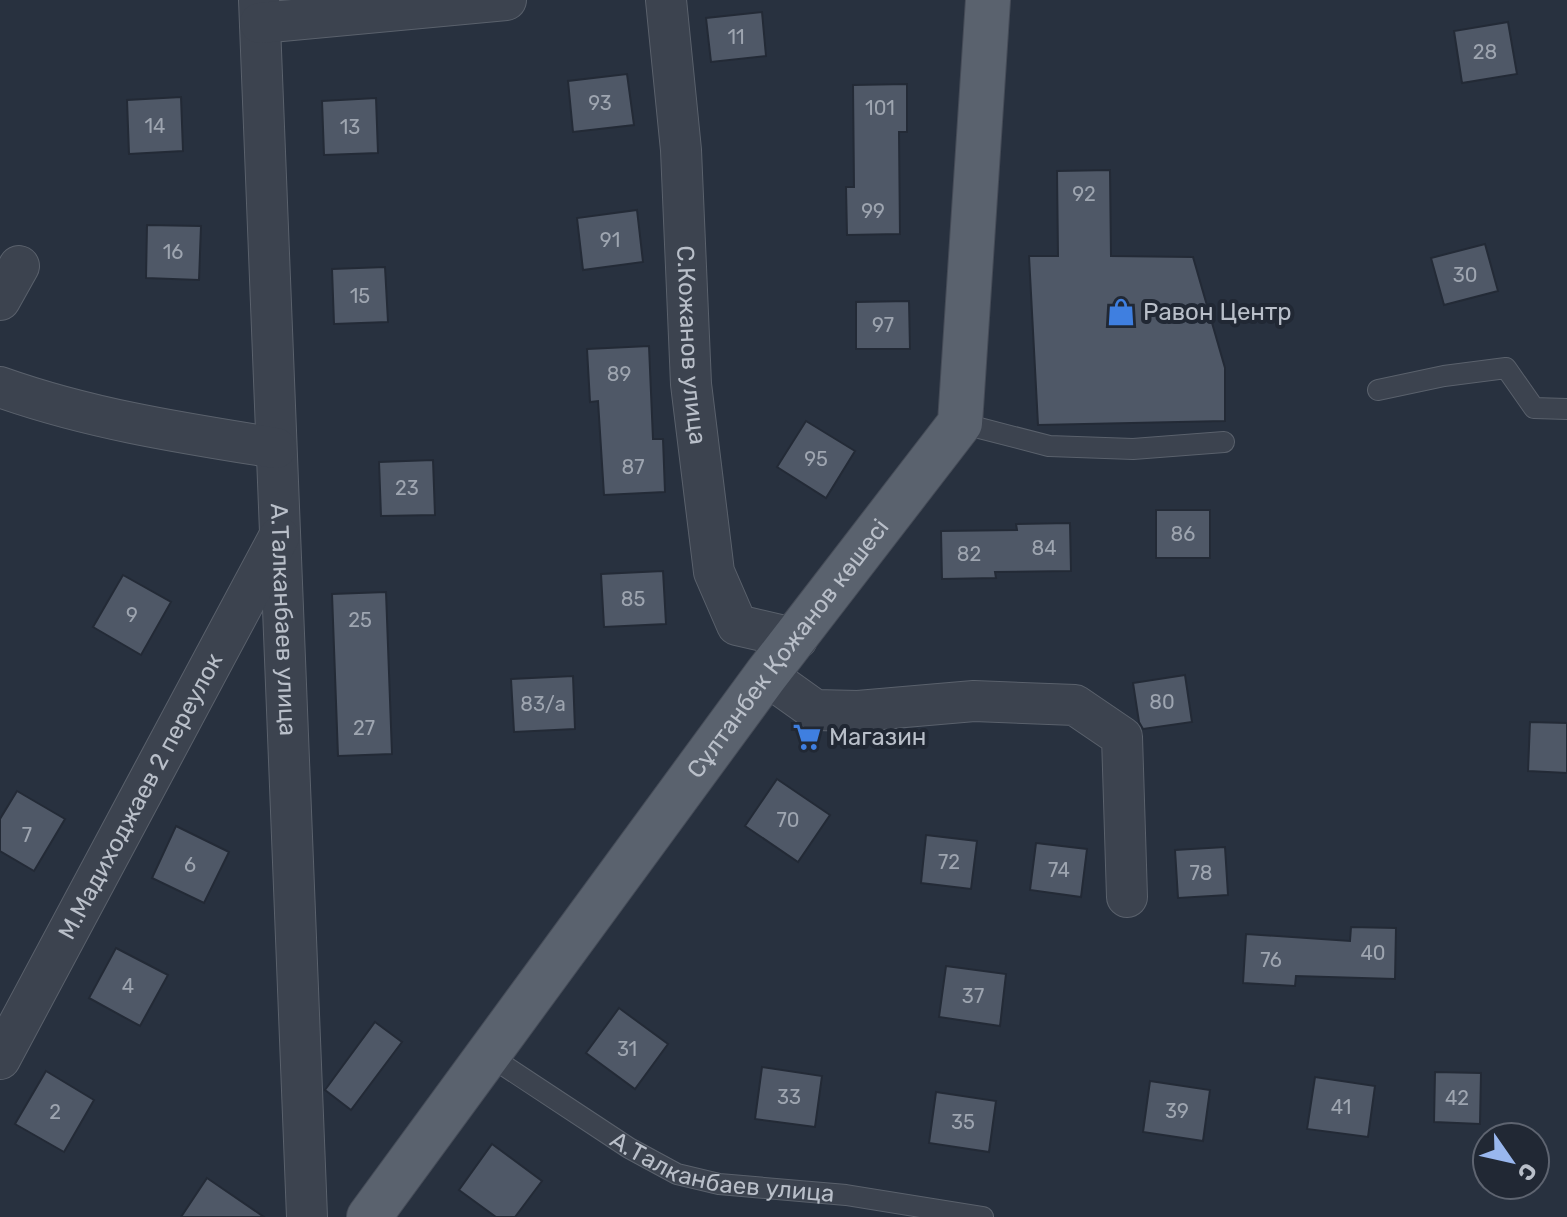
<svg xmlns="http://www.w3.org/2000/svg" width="1567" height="1217" viewBox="0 0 1567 1217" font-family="Rubik,sans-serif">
  <rect width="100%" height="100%" fill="#28313f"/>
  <g fill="#4f5867" stroke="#232a36" stroke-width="2">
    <polygon points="762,12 766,56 711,62 706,18"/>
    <polygon points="1508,22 1517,74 1462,83 1454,31"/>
    <polygon points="627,74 634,125 573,132 568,81"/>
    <polygon points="907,84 907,132 899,132 900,234 847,235 846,187 854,187 853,85"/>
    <polygon points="181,97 183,151 129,154 127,100"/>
    <polygon points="376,98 378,153 324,155 322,101"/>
    <polygon points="1110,170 1111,256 1193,257 1225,368 1225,421 1038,425 1029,256 1058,256 1057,171"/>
    <polygon points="637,210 643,262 583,270 577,218"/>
    <polygon points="147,225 201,226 199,280 146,278"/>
    <polygon points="1485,244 1498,291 1444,305 1431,258"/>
    <polygon points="385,267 388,322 334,324 332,269"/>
    <polygon points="909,301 910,349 856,349 856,302"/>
    <polygon points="649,346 653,439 663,439 665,492 604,495 598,401 590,402 587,349"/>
    <polygon points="806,421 855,451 826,498 777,467"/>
    <polygon points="433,460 435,515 381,516 379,462"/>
    <rect x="1156" y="510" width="54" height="48"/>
    <polygon points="1070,523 1071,571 995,572 996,578 942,579 941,531 1017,530 1016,524"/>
    <polygon points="663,571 666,624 604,627 601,574"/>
    <polygon points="123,575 171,602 141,655 93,627"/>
    <polygon points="386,592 392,754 338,756 332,594"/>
    <polygon points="1185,675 1192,722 1143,729 1139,722 1133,683"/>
    <polygon points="573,676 575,729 514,732 511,679"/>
    <polygon points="1530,722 1567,723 1567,773 1528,771"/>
    <polygon points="777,779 830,815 798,862 745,826"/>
    <polygon points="17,791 65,819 34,871 0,851 0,819"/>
    <polygon points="176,826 229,852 204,903 152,878"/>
    <polygon points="926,835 977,841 971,889 921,883"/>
    <polygon points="1036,843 1087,849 1081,897 1030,890"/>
    <polygon points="1225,847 1228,895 1178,898 1175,850"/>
    <polygon points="1351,927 1396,928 1395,979 1296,976 1295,986 1243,983 1246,934 1350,941"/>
    <polygon points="116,948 168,975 140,1026 89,998"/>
    <polygon points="946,966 1006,974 1000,1026 939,1017"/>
    <polygon points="619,1008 668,1044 635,1089 586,1053"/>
    <polygon points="375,1022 402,1042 351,1110 325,1090"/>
    <polygon points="762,1067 822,1076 815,1127 755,1119"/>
    <polygon points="46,1071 94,1100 64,1152 15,1124"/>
    <polygon points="1435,1072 1481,1073 1480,1124 1434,1122"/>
    <polygon points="1315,1077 1375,1086 1368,1137 1307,1129"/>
    <polygon points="1150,1081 1210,1090 1203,1141 1143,1132"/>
    <polygon points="936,1092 996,1101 989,1152 929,1143"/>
    <polygon points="492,1144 542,1181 515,1217 496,1217 459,1190"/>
    <polygon points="207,1178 264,1217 181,1217"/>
  </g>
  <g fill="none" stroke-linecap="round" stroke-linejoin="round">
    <defs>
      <g id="lane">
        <polyline points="1378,390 1444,376 1506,368 1534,408 1567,409"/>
        <polyline points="960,423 1049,446 1133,449 1224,442"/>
        <path id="s1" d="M488 1055 629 1148 677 1174 719 1184 846 1195 983 1217"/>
      </g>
      <g id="street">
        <path id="s2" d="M259 0 307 1217"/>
        <path id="s3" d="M666 0 681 150 691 384 714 572 737 625 797 639"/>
        <polyline points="260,23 506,0"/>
        <polyline points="0,300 19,266"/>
        <path d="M0 387C90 419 182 433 276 448"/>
        <polyline points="766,675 815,710 858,711 974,701 1075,705 1122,737 1127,897"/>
        <path id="s4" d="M0 1059 279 537"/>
      </g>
      <g id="primary">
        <path id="s5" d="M369 1217 766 675 960 423 988 0"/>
      </g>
    </defs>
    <use href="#lane" stroke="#5a616c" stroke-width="22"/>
    <use href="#street" stroke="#5a616c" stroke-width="42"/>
    <use href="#primary" stroke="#464c58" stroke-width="46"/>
    <use href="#lane" stroke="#3c434f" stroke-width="20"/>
    <use href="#street" stroke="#3c434f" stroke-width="40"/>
    <use href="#primary" stroke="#5a626e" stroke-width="44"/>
  </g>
  <defs>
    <symbol id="shop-bare" viewBox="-9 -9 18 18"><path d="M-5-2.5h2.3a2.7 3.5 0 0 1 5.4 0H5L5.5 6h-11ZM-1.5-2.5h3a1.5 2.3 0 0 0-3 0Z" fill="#3f7fe0" stroke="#212834" stroke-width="2.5" paint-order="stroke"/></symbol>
    <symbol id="supermarket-bare" viewBox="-9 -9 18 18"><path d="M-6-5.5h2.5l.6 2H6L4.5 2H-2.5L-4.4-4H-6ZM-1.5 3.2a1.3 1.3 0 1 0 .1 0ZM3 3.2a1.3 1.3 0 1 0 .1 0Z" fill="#3f7fe0" stroke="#212834" stroke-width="2.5" paint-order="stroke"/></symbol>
  </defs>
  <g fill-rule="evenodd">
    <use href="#shop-bare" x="1101" y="292" width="40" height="40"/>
    <use href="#supermarket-bare" x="787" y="717" width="40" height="40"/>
  </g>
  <g text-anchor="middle" stroke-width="8" stroke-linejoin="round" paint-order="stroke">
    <g font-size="20" fill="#9ea5b0">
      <text x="736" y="44">11</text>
      <text x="1485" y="59">28</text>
      <text x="600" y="110">93</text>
      <text x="880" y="115">101</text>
      <text x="155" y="133">14</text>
      <text x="350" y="134">13</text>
      <text x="1084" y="201">92</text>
      <text x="873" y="218">99</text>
      <text x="610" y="247">91</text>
      <text x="173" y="259">16</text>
      <text x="1465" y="282">30</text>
      <text x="360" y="303">15</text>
      <text x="883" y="332">97</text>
      <text x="619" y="381">89</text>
      <text x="816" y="466">95</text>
      <text x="633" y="474">87</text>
      <text x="407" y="495">23</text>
      <text x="1183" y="541">86</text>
      <text x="1044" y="555">84</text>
      <text x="969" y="561">82</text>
      <text x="633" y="606">85</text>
      <text x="132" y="622">9</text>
      <text x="360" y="627">25</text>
      <text x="1162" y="709">80</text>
      <text x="543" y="711">83/а</text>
      <text x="364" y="735">27</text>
      <text x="788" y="827">70</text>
      <text x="27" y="842">7</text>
      <text x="949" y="869">72</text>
      <text x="190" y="872">6</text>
      <text x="1059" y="877">74</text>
      <text x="1201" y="880">78</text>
      <text x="1373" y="960">40</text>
      <text x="1271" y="967">76</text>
      <text x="128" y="993">4</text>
      <text x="973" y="1003">37</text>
      <text x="627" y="1056">31</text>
      <text x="789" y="1104">33</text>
      <text x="1457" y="1105">42</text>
      <text x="1341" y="1114">41</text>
      <text x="1177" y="1118">39</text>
      <text x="55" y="1119">2</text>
      <text x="963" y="1129">35</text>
    </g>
    <g font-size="24" fill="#b9bfc9" stroke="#212834" text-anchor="start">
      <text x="1143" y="320">Равон Центр</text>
      <text x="829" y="745">Магазин</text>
    </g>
    <g font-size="24" fill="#b9bfc9" stroke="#212834">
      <text dy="8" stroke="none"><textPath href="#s3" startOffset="346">С.Кожанов улица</textPath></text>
      <text dy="8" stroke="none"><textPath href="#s2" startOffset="620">А.Талканбаев улица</textPath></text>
      <text dy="8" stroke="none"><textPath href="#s5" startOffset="706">Сұлтанбек Қожанов көшесі</textPath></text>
      <text dy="8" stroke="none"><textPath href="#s4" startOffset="298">М.Мадиходжаев 2 переулок</textPath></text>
      <text dy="8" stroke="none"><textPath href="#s1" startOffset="266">А.Талканбаев улица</textPath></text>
    </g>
  </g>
  <g transform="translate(1511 1161) rotate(124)"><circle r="38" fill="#212834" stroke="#5e6470" stroke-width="2"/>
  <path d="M0-6L14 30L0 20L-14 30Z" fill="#99b7ee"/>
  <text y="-12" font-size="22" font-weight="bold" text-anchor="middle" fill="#b9bfc9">С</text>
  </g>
</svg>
